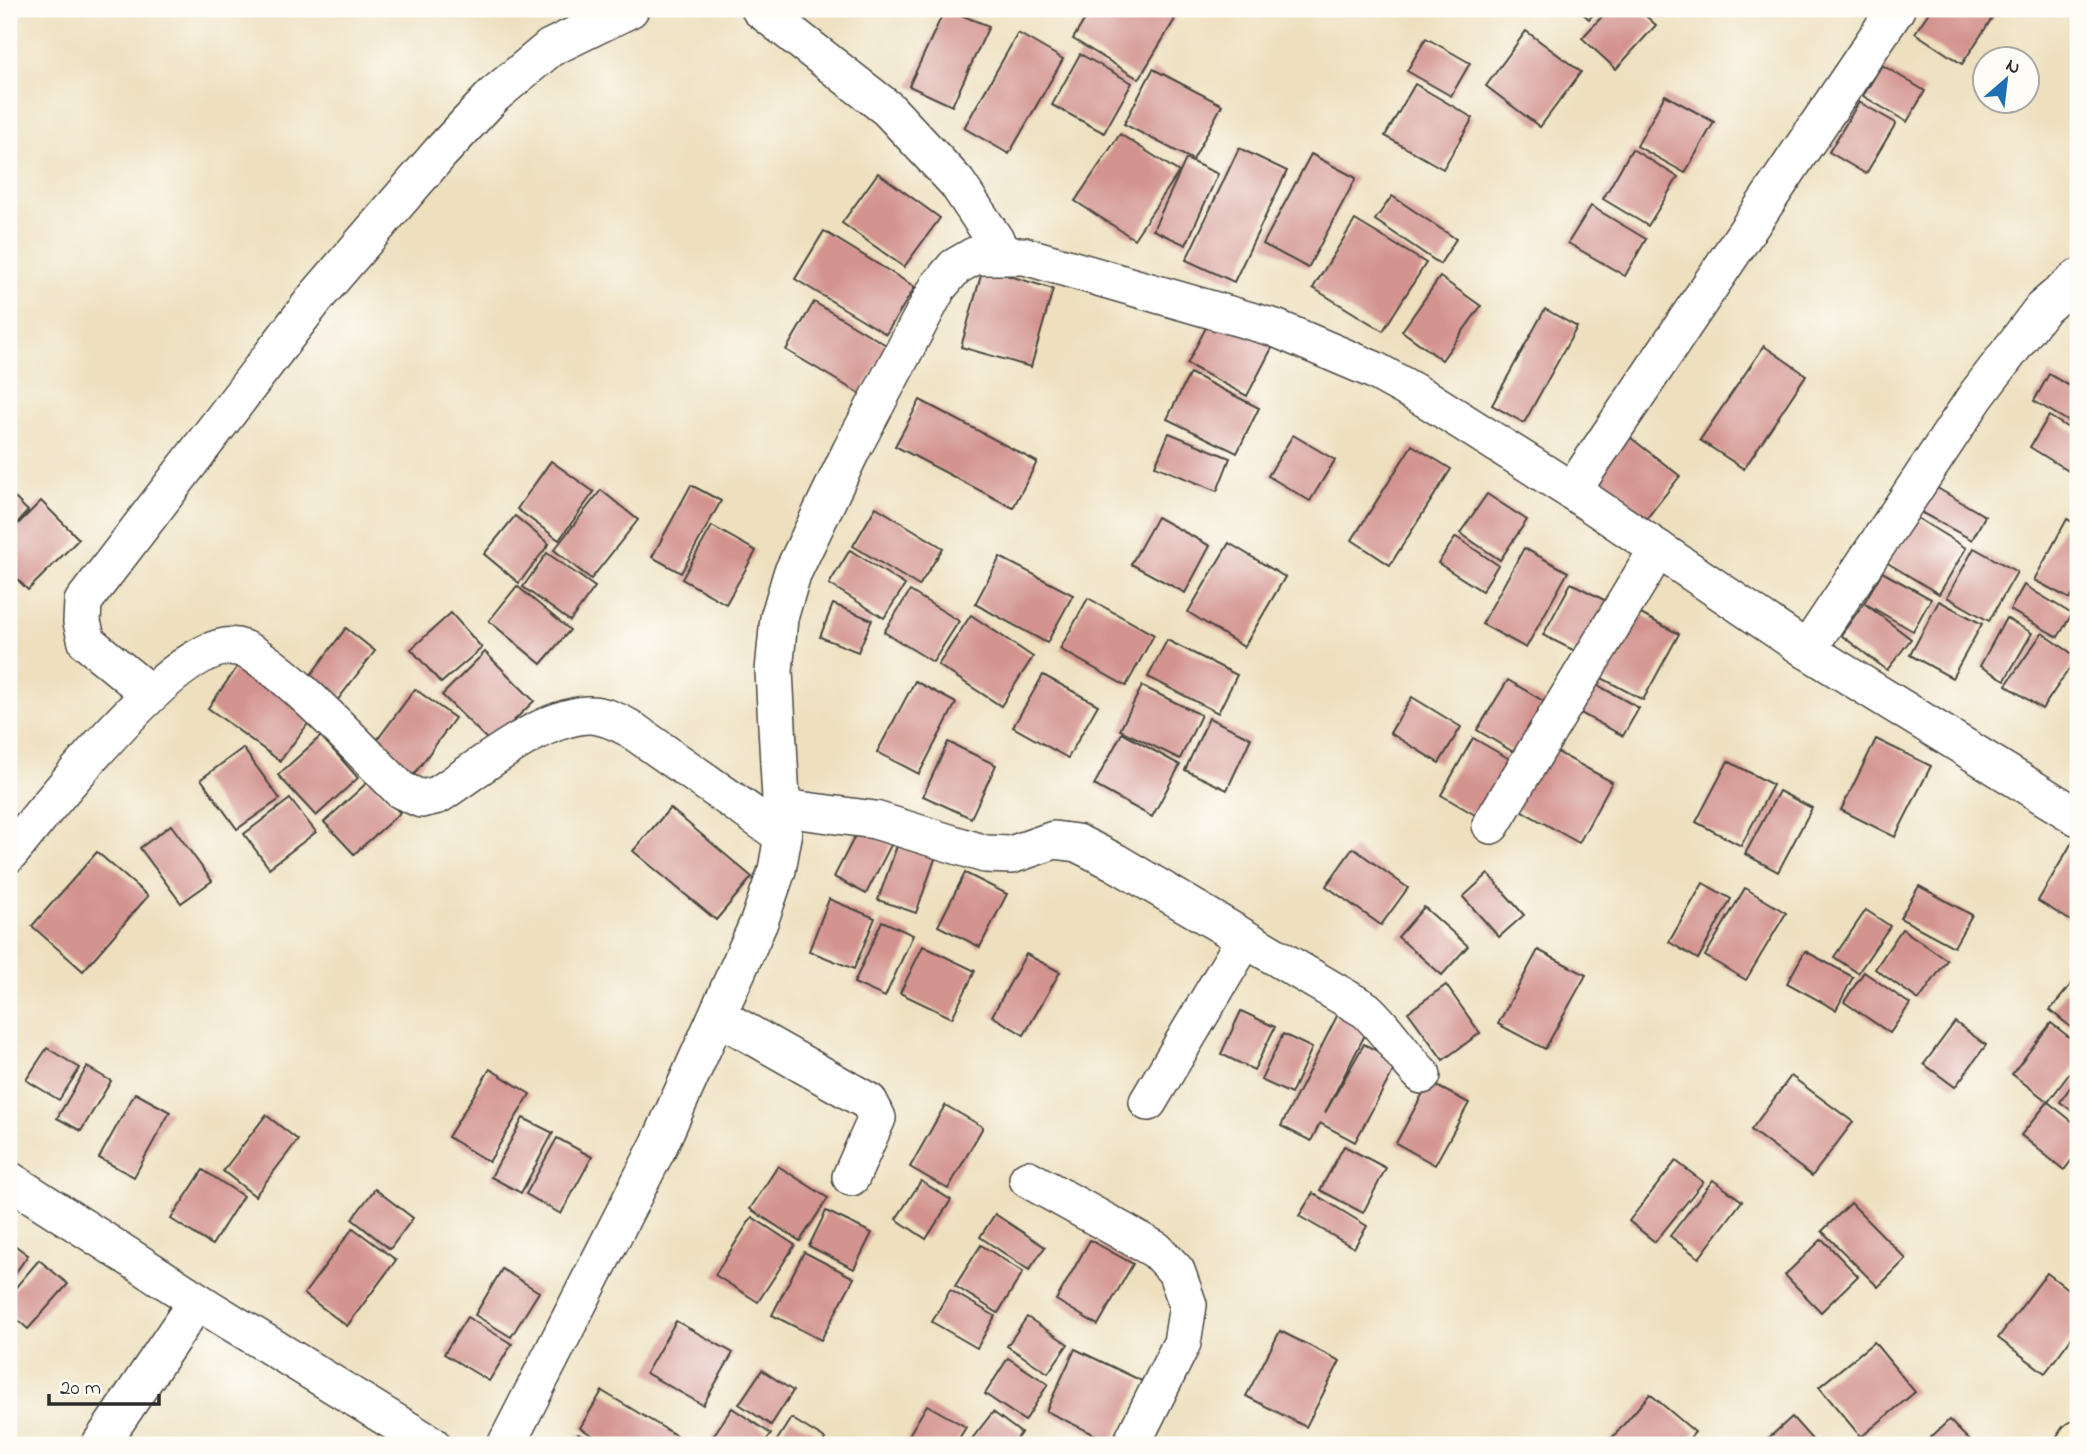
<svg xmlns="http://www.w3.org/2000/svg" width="2087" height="1454" viewBox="0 0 2087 1454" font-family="'Indie Flower',sans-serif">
  <rect width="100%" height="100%" fill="#fdfcf7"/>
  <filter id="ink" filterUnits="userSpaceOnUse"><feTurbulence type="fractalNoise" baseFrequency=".0143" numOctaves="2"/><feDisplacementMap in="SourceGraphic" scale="14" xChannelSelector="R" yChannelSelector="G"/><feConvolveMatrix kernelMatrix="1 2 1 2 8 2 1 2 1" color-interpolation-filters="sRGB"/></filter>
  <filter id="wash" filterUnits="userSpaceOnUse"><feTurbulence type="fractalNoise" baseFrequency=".00686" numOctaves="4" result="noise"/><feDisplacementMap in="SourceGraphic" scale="28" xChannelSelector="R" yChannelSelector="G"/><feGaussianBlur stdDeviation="1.57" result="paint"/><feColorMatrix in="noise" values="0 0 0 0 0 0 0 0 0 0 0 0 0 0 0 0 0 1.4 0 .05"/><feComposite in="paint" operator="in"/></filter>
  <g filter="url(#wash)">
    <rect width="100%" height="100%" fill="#eee0bf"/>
    <g id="blocks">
      <g fill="#d3938e">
        <polygon points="945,9 989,26 952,106 909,86"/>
        <polygon points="1091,9 1158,9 1175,19 1139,79 1073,39"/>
        <polygon points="1578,9 1598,9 1589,19"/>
        <polygon points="1609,9 1638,9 1656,25 1616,69 1582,38"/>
        <polygon points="1931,9 1998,9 1962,64 1915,33"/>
        <polygon points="1526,31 1581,72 1540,127 1486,86"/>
        <polygon points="1018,33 1063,59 1009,154 964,128"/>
        <polygon points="1426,38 1470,63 1451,96 1407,71"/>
        <polygon points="1080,54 1132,83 1104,133 1052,105"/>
        <polygon points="1882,65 1925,91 1907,122 1863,96"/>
        <polygon points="1153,69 1222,105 1193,160 1124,124"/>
        <polygon points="1415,84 1473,118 1443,169 1385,136"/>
        <polygon points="1665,95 1714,122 1685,173 1637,146"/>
        <polygon points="1859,102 1896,123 1866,174 1829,152"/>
        <polygon points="1120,134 1179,172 1134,239 1075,201"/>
        <polygon points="1239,148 1287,171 1234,282 1186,260"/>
        <polygon points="1632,149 1678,177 1648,226 1603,199"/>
        <polygon points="1311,154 1356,178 1308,268 1263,244"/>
        <polygon points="1186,159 1218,174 1186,245 1153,230"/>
        <polygon points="878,173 940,218 904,267 842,223"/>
        <polygon points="1392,196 1456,239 1440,264 1375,220"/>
        <polygon points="1591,206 1646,239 1625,276 1568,243"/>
        <polygon points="1355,220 1426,263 1383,331 1313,288"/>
        <polygon points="824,231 915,287 886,334 795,279"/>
        <polygon points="983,268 1053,289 1031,367 961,347"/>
        <polygon points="1440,277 1481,306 1442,360 1402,331"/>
        <polygon points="814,302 888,346 860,394 786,350"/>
        <polygon points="1545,309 1577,327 1524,423 1492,405"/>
        <polygon points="1213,314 1273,346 1247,396 1187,364"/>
        <polygon points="1764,346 1806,375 1744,469 1700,440"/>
        <polygon points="1190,373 1259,408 1237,453 1167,419"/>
        <polygon points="2049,374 2078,391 2078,427 2034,401"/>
        <polygon points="920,400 1037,462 1013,508 895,446"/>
        <polygon points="2049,416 2078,434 2078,477 2030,447"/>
        <polygon points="1169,433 1230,458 1217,491 1155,466"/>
        <polygon points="1293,435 1335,460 1310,501 1268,476"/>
        <polygon points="1627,435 1680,476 1640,527 1588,486"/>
        <polygon points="1412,445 1451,469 1390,565 1352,540"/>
        <polygon points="551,461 594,492 559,540 517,509"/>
        <polygon points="1927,482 1985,516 1972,540 1913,508"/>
        <polygon points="691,485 721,501 681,573 652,557"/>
        <polygon points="601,490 638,520 591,579 554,550"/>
        <polygon points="9,492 28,511 9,532"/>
        <polygon points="1487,494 1527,520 1500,560 1460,533"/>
        <polygon points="41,501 79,539 28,590 9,571 9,533"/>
        <polygon points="876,507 943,548 919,586 853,546"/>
        <polygon points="515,516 549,544 519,583 484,554"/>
        <polygon points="1914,516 1966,548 1939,594 1886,562"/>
        <polygon points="1157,517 1210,546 1185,593 1131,564"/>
        <polygon points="2067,519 2078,525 2078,585 2070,599 2034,580"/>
        <polygon points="712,526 756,551 726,604 682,579"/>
        <polygon points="1456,537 1498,565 1482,591 1438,563"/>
        <polygon points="1229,543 1285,577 1244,647 1188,612"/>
        <polygon points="1524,548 1568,572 1526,648 1482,624"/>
        <polygon points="1974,548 2017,572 1989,621 1947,597"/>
        <polygon points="850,550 905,585 884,618 829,584"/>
        <polygon points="547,553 595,587 570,621 523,587"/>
        <polygon points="1000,557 1073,595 1047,643 975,604"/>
        <polygon points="1882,572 1931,599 1913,631 1864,603 1911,639 1887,670 1841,635 1864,603"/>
        <polygon points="1571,583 1616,606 1589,658 1543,635"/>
        <polygon points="2024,585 2072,614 2058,637 2010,610"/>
        <polygon points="517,586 570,630 541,664 489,621"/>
        <polygon points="910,591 959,621 933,662 884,632"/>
        <polygon points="1088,598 1154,635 1126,686 1060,649"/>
        <polygon points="1939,601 1982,624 1952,678 1910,655"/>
        <polygon points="833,604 872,620 858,652 820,637"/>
        <polygon points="1631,609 1679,634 1643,700 1596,675"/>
        <polygon points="451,613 482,648 441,683 411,649"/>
        <polygon points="971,615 1033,657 1001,706 938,665"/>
        <polygon points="2006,618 2032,633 2005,680 1980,666"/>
        <polygon points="346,628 375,651 333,706 304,684"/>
        <polygon points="2042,633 2077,657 2042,709 2006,685"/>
        <polygon points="1167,640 1237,675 1218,713 1148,677"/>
        <polygon points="485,652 534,701 491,743 442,695"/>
        <polygon points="243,659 316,713 280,761 208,708"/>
        <polygon points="1043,675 1098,705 1068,758 1013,727"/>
        <polygon points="1508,680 1555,708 1525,759 1477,730"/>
        <polygon points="915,681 956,703 919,774 877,752"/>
        <polygon points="1590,681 1639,708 1623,736 1575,710"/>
        <polygon points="1142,686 1201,715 1180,759 1120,730"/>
        <polygon points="415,689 455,718 410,780 369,751"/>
        <polygon points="1412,697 1461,727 1439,763 1390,733"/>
        <polygon points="1209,718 1251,738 1227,790 1185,770"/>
        <polygon points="1122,733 1180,765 1152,817 1094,785"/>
        <polygon points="321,736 358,778 316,816 278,775"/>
        <polygon points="1473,738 1520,765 1487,822 1441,795"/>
        <polygon points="1876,739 1931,766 1895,837 1841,810"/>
        <polygon points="948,742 996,765 971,818 923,796"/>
        <polygon points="1548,747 1612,782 1579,843 1515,807"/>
        <polygon points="243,748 280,799 237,829 201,779"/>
        <polygon points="1728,761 1773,785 1741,846 1696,822"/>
        <polygon points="370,780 400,813 354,854 324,822"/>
        <polygon points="1779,791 1812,808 1778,872 1745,854"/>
        <polygon points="290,799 316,832 269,868 244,834"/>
        <polygon points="670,808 752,877 716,920 633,851"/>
        <polygon points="171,825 212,881 181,903 140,848"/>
        <polygon points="860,826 892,843 866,894 834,877"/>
        <polygon points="2074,839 2078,842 2078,925 2038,901"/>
        <polygon points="898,843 936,856 916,913 878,900"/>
        <polygon points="1353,848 1408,888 1381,925 1326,886"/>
        <polygon points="97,852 148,896 83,971 32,926"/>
        <polygon points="965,873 1007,894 980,947 938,926"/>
        <polygon points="1488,874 1524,915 1499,937 1463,897"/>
        <polygon points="1703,883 1731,899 1698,959 1669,942"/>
        <polygon points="1919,886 1972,915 1954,947 1900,918"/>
        <polygon points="1745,888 1786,913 1746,980 1705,956"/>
        <polygon points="829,899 875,918 854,969 809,951"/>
        <polygon points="1424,907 1468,946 1442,975 1398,937"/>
        <polygon points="1866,910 1890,926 1858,973 1834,957"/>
        <polygon points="882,921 913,935 885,997 854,983"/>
        <polygon points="1902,929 1947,960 1919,1000 1875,969"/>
        <polygon points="923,946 975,971 952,1018 900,993"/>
        <polygon points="1538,950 1586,975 1545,1049 1498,1024"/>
        <polygon points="1805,951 1853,977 1836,1010 1787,983"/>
        <polygon points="1026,954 1060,972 1024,1035 992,1016"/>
        <polygon points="1864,972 1910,1004 1890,1033 1844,1002"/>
        <polygon points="2078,976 2078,1033 2050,1010"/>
        <polygon points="1446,985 1480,1033 1443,1060 1408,1012"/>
        <polygon points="1241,1011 1275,1027 1254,1070 1221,1054"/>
        <polygon points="1338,1014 1368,1029 1325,1113 1364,1044 1398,1062 1355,1142 1320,1123 1311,1141 1281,1126"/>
        <polygon points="1955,1022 1986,1045 1955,1087 1924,1064"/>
        <polygon points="2051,1023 2078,1044 2078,1062 2048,1102 2012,1074"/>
        <polygon points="1283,1034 1312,1048 1291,1094 1261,1080"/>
        <polygon points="47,1048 80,1068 59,1100 26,1080"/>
        <polygon points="87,1067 111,1081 81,1131 57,1118"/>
        <polygon points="490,1069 530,1094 489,1162 448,1137"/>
        <polygon points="1791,1076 1853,1122 1812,1176 1751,1130"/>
        <polygon points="2078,1076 2078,1115 2060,1102"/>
        <polygon points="1429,1082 1469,1103 1435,1165 1396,1143"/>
        <polygon points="135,1093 170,1112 134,1177 99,1158"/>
        <polygon points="2048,1102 2078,1126 2078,1152 2064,1170 2021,1135"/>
        <polygon points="945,1105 983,1127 948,1189 910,1167"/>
        <polygon points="266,1115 298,1140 255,1196 223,1171"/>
        <polygon points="523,1118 553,1133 521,1193 491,1177"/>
        <polygon points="557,1138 592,1157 561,1214 526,1194"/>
        <polygon points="1344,1146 1386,1168 1363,1213 1320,1190"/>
        <polygon points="1676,1161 1703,1182 1655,1242 1629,1221"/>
        <polygon points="778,1166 828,1198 800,1241 750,1209"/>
        <polygon points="203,1170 243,1196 212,1245 171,1219"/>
        <polygon points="1713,1180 1742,1201 1699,1258 1670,1236"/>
        <polygon points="921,1181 951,1200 926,1239 896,1219"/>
        <polygon points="375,1189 413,1218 390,1249 352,1219"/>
        <polygon points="1313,1193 1367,1226 1354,1248 1299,1216"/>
        <polygon points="1851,1203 1906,1259 1878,1287 1822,1231"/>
        <polygon points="826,1211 872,1233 854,1269 809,1246"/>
        <polygon points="995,1214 1045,1247 1029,1270 980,1237"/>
        <polygon points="752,1217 795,1245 758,1302 715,1275"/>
        <polygon points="353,1228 396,1260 347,1326 304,1294"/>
        <polygon points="1822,1239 1858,1276 1821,1312 1785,1275"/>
        <polygon points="1090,1240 1133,1264 1098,1325 1056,1300"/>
        <polygon points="9,1241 28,1255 9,1282"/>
        <polygon points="981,1245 1023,1272 998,1313 955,1286"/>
        <polygon points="804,1252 854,1278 821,1340 772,1315"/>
        <polygon points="39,1260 68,1284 28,1329 9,1312 9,1295"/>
        <polygon points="502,1269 539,1292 511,1337 475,1315"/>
        <polygon points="2047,1273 2078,1297 2078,1329 2045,1373 1998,1338"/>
        <polygon points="950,1290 995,1316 977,1348 932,1322"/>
        <polygon points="467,1317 512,1344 489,1381 444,1354"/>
        <polygon points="1027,1317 1068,1344 1048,1373 1007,1346"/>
        <polygon points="676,1321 733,1353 703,1405 646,1373"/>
        <polygon points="1280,1331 1340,1361 1306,1427 1246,1396"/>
        <polygon points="1874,1342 1915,1392 1861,1437 1819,1387"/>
        <polygon points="1075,1349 1142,1381 1112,1443 1046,1411"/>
        <polygon points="1008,1358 1048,1384 1025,1421 985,1394"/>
        <polygon points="762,1370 793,1391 771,1425 739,1404"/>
        <polygon points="602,1391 682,1439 678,1445 609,1445 580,1428"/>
        <polygon points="1650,1394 1695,1432 1684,1445 1606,1445"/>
        <polygon points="927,1405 966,1427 955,1445 903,1445"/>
        <polygon points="732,1408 771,1434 763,1445 707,1445"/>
        <polygon points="993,1412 1021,1433 1012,1445 967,1445"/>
        <polygon points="1792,1417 1817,1445 1761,1445"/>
        <polygon points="791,1418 825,1439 821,1445 774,1445"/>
        <polygon points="1949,1420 1974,1445 1923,1445"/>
        <polygon points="578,1434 598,1445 571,1445"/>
      </g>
    </g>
  </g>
  <g filter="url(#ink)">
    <use href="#blocks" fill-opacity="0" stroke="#484641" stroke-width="2"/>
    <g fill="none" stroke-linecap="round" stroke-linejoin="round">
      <defs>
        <g id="street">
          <polyline points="760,9 888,109 957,183 1005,255"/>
          <polyline points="1572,491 1896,9"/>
          <polyline points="1807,650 1976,396 2042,309 2078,278"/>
          <polyline points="149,693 87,642 82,622 83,602 317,296 440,153 494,95 550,48 630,9"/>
          <path d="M783 808 875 820 985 854 1011 855 1054 840 1077 843 1115 862 1366 1010C1387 1029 1401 1054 1422 1075"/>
          <polyline points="1491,825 1658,549"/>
          <path d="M9 854C46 810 178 636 237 647 274 655 369 759 401 790L421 799 438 795C478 769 539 718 587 715 602 714 616 721 629 728L783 836"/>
          <polyline points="718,1016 869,1102 877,1118 851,1177"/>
          <polyline points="1148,1102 1245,939"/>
          <polyline points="1028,1179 1156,1250 1176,1271 1188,1305 1182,1343 1131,1445"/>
          <polyline points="9,1180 210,1309 432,1445"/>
          <polyline points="100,1445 197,1301"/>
          <polyline points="506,1445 660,1143 759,922 777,870 783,836 774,671 779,618 792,574 851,451 938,287 955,267 974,256 1025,256 1275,328 1374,370 1430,401 1572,491 1807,650 2078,817"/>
        </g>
        <polyline id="secondary" points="2075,1445 2078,1440"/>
      </defs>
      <use href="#street" stroke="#484641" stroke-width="40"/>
      <use href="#secondary" stroke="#484641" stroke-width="42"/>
      <use href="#street" stroke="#fff" stroke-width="37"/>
      <use href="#secondary" stroke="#f7e9c3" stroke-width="38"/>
    </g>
  </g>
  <rect width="2087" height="1454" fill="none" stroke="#fdfcf7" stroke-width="35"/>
  <g transform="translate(2006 80) rotate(28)"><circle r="33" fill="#fdfcf7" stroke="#a9a8a5" stroke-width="2"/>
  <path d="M0-5L12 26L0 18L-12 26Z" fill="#1f6fb2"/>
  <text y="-10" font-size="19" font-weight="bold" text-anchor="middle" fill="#2b2b2b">N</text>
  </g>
  <path d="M49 1394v10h110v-10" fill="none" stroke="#2b2b2b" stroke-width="3.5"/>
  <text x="60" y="1394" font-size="21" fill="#2b2b2b" stroke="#fdfcf7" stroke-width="5" paint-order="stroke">20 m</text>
</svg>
